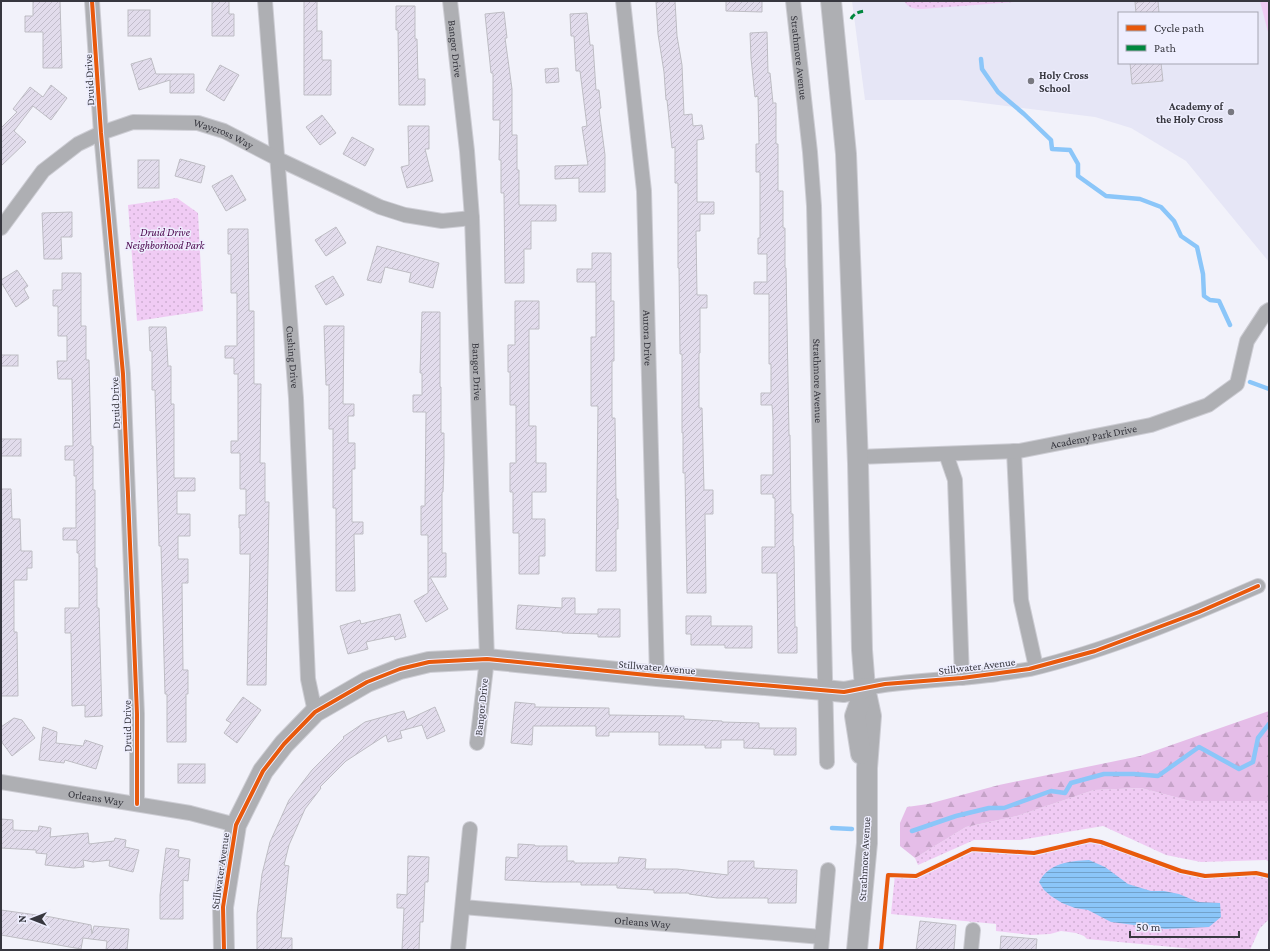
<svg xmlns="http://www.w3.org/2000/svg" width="1270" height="951" viewBox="0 0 1270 951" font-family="'Crimson Pro',serif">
  <defs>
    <pattern id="grass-dots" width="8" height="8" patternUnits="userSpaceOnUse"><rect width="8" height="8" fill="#f0cbf4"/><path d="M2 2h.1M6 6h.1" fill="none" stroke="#ceafd2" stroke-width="1.8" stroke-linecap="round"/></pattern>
    <pattern id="forest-firs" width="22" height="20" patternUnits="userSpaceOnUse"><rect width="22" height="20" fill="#e5bde8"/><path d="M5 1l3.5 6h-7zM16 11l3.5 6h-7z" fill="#c5a3c8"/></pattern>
    <pattern id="water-rules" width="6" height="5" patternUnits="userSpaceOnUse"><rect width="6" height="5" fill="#8bc6f9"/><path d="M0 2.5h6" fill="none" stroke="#72a2cb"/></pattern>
    <pattern id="building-hatch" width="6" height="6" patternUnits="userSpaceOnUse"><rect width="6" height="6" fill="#e2dcec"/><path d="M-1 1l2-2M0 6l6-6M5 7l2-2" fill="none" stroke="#c2bdcb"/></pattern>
  </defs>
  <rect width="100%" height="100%" fill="#f2f2fa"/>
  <path fill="#e6e6f6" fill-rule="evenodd" d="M852 1H1269V262L1186 161 1131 128 1095 117 959 100H865ZM1119 13H1257V63H1119Z"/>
  <g fill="url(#grass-dots)">
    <path d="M904 1H1028L922 9C914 9 908 8 904 1Z"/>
    <polygon points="177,198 198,213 203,311 137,321 128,205"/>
    <polygon points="1141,788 1190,801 1269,801 1269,862 1266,860 1201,862 1166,855 1103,826 1020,840 974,840 918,865 915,858 966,827 1017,816 1094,790"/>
    <polygon points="1090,840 1101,842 1181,871 1205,876 1256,873 1269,876 1269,919 1260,928 1250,950 1204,950 1087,939 1084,936 1076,933 1061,931 1050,934 1031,935 996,931 996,924 891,914 895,875 916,876 972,849 1034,853"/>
  </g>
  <polygon fill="url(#forest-firs)" points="1269,711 1269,801 1190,801 1141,788 1094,790 1017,816 966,827 915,858 900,846 900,823 907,807 928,804 999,785 1140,756"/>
  <polygon fill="#f0cbf4" points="1260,1 1269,1 1269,36"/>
  <path fill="url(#water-rules)" d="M1089 860 1105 867 1128 884 1151 891H1164L1179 894 1198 902 1220 903 1221 917 1209 927 1165 929 1111 922 1088 910 1075 908 1062 903 1051 896 1044 890 1039 882C1049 863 1069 861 1089 860Z"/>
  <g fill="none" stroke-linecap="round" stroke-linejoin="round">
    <g stroke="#8bc6f9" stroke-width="4.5">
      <polyline points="981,59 982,69 998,92 1024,114 1051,140 1052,149 1070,150 1078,164 1078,176 1106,196 1140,199 1161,207 1174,221 1181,236 1197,247 1203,274 1204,296 1210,300 1219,301 1230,325"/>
      <polyline points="1250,382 1269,389"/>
      <polyline points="832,828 852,829"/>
      <polyline points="912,831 956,816 989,808 1004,808 1051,791 1065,793 1071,783 1104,774 1134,774 1158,776 1199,747 1239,769 1253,762 1258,738 1269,724"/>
    </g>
  </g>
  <g fill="url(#building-hatch)" stroke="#bebdc4">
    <polygon points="33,1 60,1 62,68 43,68 43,32 25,32 25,16 33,16"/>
    <polygon points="212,1 229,1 229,14 234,14 234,36 212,36"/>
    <polygon points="304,1 317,1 317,31 322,31 322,60 331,60 331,95 304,95"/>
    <polygon points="666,1 675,1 677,36 682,65 684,115 692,114 693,126 702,125 704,139 697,140 697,202 714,202 714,214 700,214 700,231 696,231 697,295 707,295 707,308 700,308 700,353 699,353 699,408 702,408 704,490 713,490 713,514 705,514 706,593 687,593 685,473 683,473 683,433 682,433 682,354 680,354 679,268 678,268 678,183 675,183 675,147 672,148 667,100 666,100 664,72 658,34 656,2"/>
    <polygon points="726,1 762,1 762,12 726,11"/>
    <polygon points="1158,1 1159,13 1136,13 1135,2"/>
    <polygon points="396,6 415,6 415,39 417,39 418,79 425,79 425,105 399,105 398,30 396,30"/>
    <rect x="128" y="10" width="22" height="26"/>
    <polygon points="504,12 507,38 505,38 512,89 512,135 517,135 517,170 519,170 519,205 556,205 556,221 531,221 531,249 524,249 524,283 505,283 504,193 501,193 501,160 499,160 500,120 493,120 493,73 491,73 485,14"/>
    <polygon points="587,13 590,45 593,45 596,90 599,90 601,108 599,109 605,155 605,192 579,192 579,178 555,179 555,166 588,165 582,127 587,126 580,71 576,71 574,36 571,36 570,14"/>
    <polygon points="767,32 768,73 770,73 773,103 776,103 776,144 778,144 778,191 783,191 783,228 785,228 785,268 786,268 789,435 790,435 791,514 793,514 793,546 794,546 795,627 797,627 797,653 778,653 777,573 762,573 762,547 775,547 775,498 773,498 773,494 761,494 761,475 773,475 773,418 772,405 761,405 761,393 771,393 771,364 769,364 769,294 754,294 754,282 767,282 767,254 758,254 758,238 760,238 760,172 756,172 756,144 759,144 758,96 755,97 751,58 750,33"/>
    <polygon points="151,58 156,74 194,74 194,93 170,93 170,80 139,90 131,64"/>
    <polygon points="1130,63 1161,63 1163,81 1132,84"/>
    <polygon points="220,65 239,75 224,101 206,90"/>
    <polygon points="558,68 559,82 546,83 545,69"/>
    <polygon points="51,85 67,98 51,120 33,106 14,131 26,142 1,166 1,128 17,112 13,109 30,87 43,97"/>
    <polygon points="322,115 336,133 320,145 306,127"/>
    <polygon points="408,126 429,126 429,149 425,149 433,181 407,188 401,167 409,165"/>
    <polygon points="352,137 374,149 365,166 343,154"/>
    <polygon points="180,159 205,166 201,183 175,176"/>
    <rect x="138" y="160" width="21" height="28"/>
    <polygon points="232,175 246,200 226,211 212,186"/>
    <polygon points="72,212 72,237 61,237 62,259 44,259 42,213"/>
    <polygon points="336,227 346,243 326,256 315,240"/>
    <polygon points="228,229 248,229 249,311 254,311 254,384 261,384 260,463 265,463 265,502 269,502 266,685 247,685 250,554 240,554 240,528 239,528 239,515 246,515 246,489 240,489 240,453 231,453 231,441 238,441 238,374 234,374 234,358 225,358 225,346 237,346 237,293 231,293 231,254 228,254"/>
    <polygon points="377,246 439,263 433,288 409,282 411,273 385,267 381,283 367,280"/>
    <polygon points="592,253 611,253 611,301 614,301 614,361 612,361 612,418 615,418 616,499 618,499 618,529 616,529 616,571 596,571 598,406 591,406 591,337 596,337 596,282 577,282 577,269 592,269"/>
    <polygon points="17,270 28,286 24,289 29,298 16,307 1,282 1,280"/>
    <polygon points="62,273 81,273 81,326 86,326 86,360 89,360 91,446 93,446 93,490 95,490 95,568 97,568 97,608 99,608 102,716 85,717 85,705 72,706 71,633 65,633 65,608 79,608 79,553 77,553 77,540 63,540 63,528 76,528 76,476 74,476 74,460 65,460 65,446 73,446 72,379 58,379 57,361 67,361 67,336 58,336 58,306 53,306 53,290 62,290"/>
    <polygon points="333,276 344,295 326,305 315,286"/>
    <polygon points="515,301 539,301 539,329 529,329 529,426 536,426 536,463 546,463 546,492 532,492 532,519 545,519 545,556 539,556 539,574 519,574 519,533 513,533 513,492 510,492 510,463 516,463 516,405 510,405 510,372 508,372 508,345 515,345"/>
    <polygon points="422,312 440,312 440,387 441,387 441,433 444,433 444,457 443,492 442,492 442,553 446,553 446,577 430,577 448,609 426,622 414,601 428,593 428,535 421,535 421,506 425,506 426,412 413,412 413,395 422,395 422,373 420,373"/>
    <polygon points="324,326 344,326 343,404 354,404 354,416 348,416 348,443 355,443 355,469 352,469 352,522 363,522 363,534 354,534 355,591 336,591 336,508 333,508 333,429 329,429 329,385 326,385"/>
    <polygon points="149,327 166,327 168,366 171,366 171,404 174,404 174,478 195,478 195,491 177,491 177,514 190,514 190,536 178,536 178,559 188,559 188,583 182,583 183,670 188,670 188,694 186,694 186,742 167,742 167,694 165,694 161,546 159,546 155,390 152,390 152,351 150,351"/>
    <rect x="1" y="355" width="17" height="11"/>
    <rect x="1" y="439" width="20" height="17"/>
    <polygon points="1,489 11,489 12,519 20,519 21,551 32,551 32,568 27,568 27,580 14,580 14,632 17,632 18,696 1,696"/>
    <polygon points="562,598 575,598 575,614 598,614 598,609 620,609 620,637 598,637 598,634 562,633 562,632 516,629 518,605 562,608"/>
    <polygon points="400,614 406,637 395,640 394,636 366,642 368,649 348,654 340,626 360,620 361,624"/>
    <polygon points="686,616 711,616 711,626 752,626 752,648 725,648 725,645 691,645 691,634 686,634"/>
    <polygon points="243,697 261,710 237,743 224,733 231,723 226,720"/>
    <polygon points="515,702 535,704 535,707 609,708 609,715 684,716 684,719 722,721 722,722 759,723 759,728 796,728 796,755 774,755 774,749 744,748 744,740 721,740 721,748 705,748 705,745 659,745 659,732 609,732 609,736 596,736 596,726 533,726 532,745 511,743"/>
    <polygon points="435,707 445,731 427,739 422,725 400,731 402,738 388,742 386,735 346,761 320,787 321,788 305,809 289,845 284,865 289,866 281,938 292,938 292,950 257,950 257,914 262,874 270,842 289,800 312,770 344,738 343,737 365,722 404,711 407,720"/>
    <polygon points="14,718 22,720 35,738 12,756 1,741 1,727"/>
    <polygon points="43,727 57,732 56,743 83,746 85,740 103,746 96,769 65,760 64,763 39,760"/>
    <rect x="178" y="764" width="27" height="19"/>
    <polygon points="1,819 13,820 13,830 38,831 39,826 51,828 50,837 88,833 89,844 114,841 115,838 126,840 125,847 139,850 133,872 109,866 110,860 93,862 83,860 84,867 74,868 45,865 47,854 36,853 36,850 1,848"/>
    <polygon points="518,844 535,845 535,846 567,846 567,861 574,861 574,863 618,863 619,857 646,859 645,869 677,869 728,875 728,861 754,861 754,868 797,870 796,903 768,903 768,898 717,898 689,894 689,893 654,893 654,890 617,888 617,885 581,885 581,882 545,882 505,880 506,857 518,858"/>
    <polygon points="166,848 179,850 178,857 190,859 188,881 183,880 183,919 160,919 160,895"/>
    <polygon points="408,856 429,857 428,882 425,882 423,922 420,922 419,950 402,950 404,908 397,908 397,894 407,895"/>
    <polygon points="1,910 51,917 91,925 92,934 94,926 129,929 127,950 106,950 107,941 83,938 81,949 1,935"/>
    <polygon points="920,921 956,925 954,950 916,950"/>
    <polygon points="1001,936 1037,939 1036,950 1000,950"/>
  </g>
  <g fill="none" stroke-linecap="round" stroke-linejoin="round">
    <defs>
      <g id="street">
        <polyline points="92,1 101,133 123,374 137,714 137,804"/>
        <path id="s1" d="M265 1 296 398 308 679 315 712"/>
        <path id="s2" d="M450 1 467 151 472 218 487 659 477 743"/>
        <path id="s3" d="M623 1 644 191 657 676"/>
        <path id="s4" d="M793 1 810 152 814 206 827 762"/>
        <path id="s5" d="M1 228 43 171 78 144 101 133 133 122 198 123 224 131 278 159 380 207 405 215 442 221 472 218"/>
        <polyline points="1014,451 1021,600 1036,667"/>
        <polyline points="946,454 955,480 962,678"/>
        <path id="s6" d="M858 457 1019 451 1151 425 1208 405 1237 384 1247 341 1266 312 1269 310"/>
        <path d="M865 688C908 680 953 680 997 674 1008 672 1020 671 1030 669 1109 650 1184 618 1258 586"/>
        <path id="s7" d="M1 782 190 813 236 825"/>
        <path id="s8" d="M463 907 822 937"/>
        <polyline points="458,950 470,829"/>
        <polyline points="821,950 828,870"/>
        <polyline points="971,950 973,930"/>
      </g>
      <g id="secondary">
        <polyline points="831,1 846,154 858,463 862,650 865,688 871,716 867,768 867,843 857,950"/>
        <polyline points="861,754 855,716 865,688"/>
        <polyline points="224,950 223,907 236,825 263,771 284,744 315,712 367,682 400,669 429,662 487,659 657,676 824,690 844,692 865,688"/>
      </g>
    </defs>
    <use href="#street" stroke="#cdcdd4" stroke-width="16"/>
    <use href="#secondary" stroke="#cdcdd4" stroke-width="22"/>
    <use href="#street" stroke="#aeafb3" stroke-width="14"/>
    <use href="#secondary" stroke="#aeafb3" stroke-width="20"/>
    <path stroke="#00873e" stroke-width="3" stroke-dasharray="6 3" stroke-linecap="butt" d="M851 19C854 13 859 12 865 11"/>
    <defs>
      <g id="cycleway">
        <polyline points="92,1 101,133 123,374 137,714 137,804"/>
        <polyline points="224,950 223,907 236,825 263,771 284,744 315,712 367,682 400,669 429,662 487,659 657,676 844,692 885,684 962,678 1029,669 1095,651 1199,612 1258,586"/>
        <polyline points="881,950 888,875 916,876 972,849 1034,853 1090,840 1101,842 1181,871 1205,876 1256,873 1269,876"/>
      </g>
    </defs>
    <use href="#cycleway" stroke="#eeeefe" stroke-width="6"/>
    <use href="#cycleway" stroke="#e8590c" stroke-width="4"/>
  </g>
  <g fill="#787880" stroke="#eeeefe" stroke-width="1.5">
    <circle cx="1031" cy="81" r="4"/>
    <circle cx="1231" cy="112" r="4"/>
  </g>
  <g text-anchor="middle" stroke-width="3" stroke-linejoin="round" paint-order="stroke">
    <g font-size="11" fill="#37373f" stroke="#eeeefe">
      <text dy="4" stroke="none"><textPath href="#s2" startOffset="48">Bangor Drive</textPath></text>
      <text dy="4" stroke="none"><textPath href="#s4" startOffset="57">Strathmore Avenue</textPath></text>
      <text transform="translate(89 80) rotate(-93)" y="4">Druid Drive</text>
      <text dy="4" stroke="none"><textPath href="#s5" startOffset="267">Waycross Way</textPath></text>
      <text dy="4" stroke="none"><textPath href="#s3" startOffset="338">Aurora Drive</textPath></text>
      <text dy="4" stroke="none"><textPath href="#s1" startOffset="357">Cushing Drive</textPath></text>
      <text dy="4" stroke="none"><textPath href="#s2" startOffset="372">Bangor Drive</textPath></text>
      <text dy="4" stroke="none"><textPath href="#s4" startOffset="381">Strathmore Avenue</textPath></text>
      <text transform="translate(115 403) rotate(-92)" y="4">Druid Drive</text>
      <text dy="4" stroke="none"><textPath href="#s6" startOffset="237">Academy Park Drive</textPath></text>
      <text transform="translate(977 666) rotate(-7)" y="4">Stillwater Avenue</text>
      <text transform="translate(657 667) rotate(5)" y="4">Stillwater Avenue</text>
      <text transform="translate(481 707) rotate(-84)" y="4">Bangor Drive</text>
      <text transform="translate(127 726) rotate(-91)" y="4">Druid Drive</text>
      <text dy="4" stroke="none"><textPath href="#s7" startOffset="96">Orleans Way</textPath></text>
      <text transform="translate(864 859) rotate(-87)" y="4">Strathmore Avenue</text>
      <text transform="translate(220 871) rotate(-82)" y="4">Stillwater Avenue</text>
      <text dy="4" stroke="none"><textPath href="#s8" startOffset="180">Orleans Way</textPath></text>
    </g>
    <g font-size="11" font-weight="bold" fill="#37373f" stroke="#eeeefe" text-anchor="start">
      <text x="1039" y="79">Holy Cross<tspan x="1039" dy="13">School</tspan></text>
      <text x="1223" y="110" text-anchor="end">Academy of<tspan x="1223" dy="13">the Holy Cross</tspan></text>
    </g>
    <g font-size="11" font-style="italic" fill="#49044b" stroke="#eeeefe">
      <text x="165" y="236">Druid Drive<tspan x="165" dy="13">Neighborhood Park</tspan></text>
    </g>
  </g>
  <rect width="1270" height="951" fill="none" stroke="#37373f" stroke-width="4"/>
  <rect x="1118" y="12" width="140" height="52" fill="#eeeefe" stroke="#a5a5b2"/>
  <rect x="1126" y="25" width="20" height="6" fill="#e8590c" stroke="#a5a5b2"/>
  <text x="1154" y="32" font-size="12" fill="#37373f">Cycle path</text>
  <rect x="1126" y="45" width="20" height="6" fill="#00873e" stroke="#a5a5b2"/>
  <text x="1154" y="52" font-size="12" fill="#37373f">Path</text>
  <g transform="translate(32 919) rotate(270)" stroke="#eeeefe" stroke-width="3" paint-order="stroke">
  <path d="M0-3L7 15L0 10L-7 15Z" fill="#37373f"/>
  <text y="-6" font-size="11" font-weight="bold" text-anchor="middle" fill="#37373f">N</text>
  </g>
  <path d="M1130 931v6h109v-6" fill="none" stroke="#37373f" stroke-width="2"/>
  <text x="1136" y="931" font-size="12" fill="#37373f" stroke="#eeeefe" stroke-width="3" paint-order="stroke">50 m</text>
</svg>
